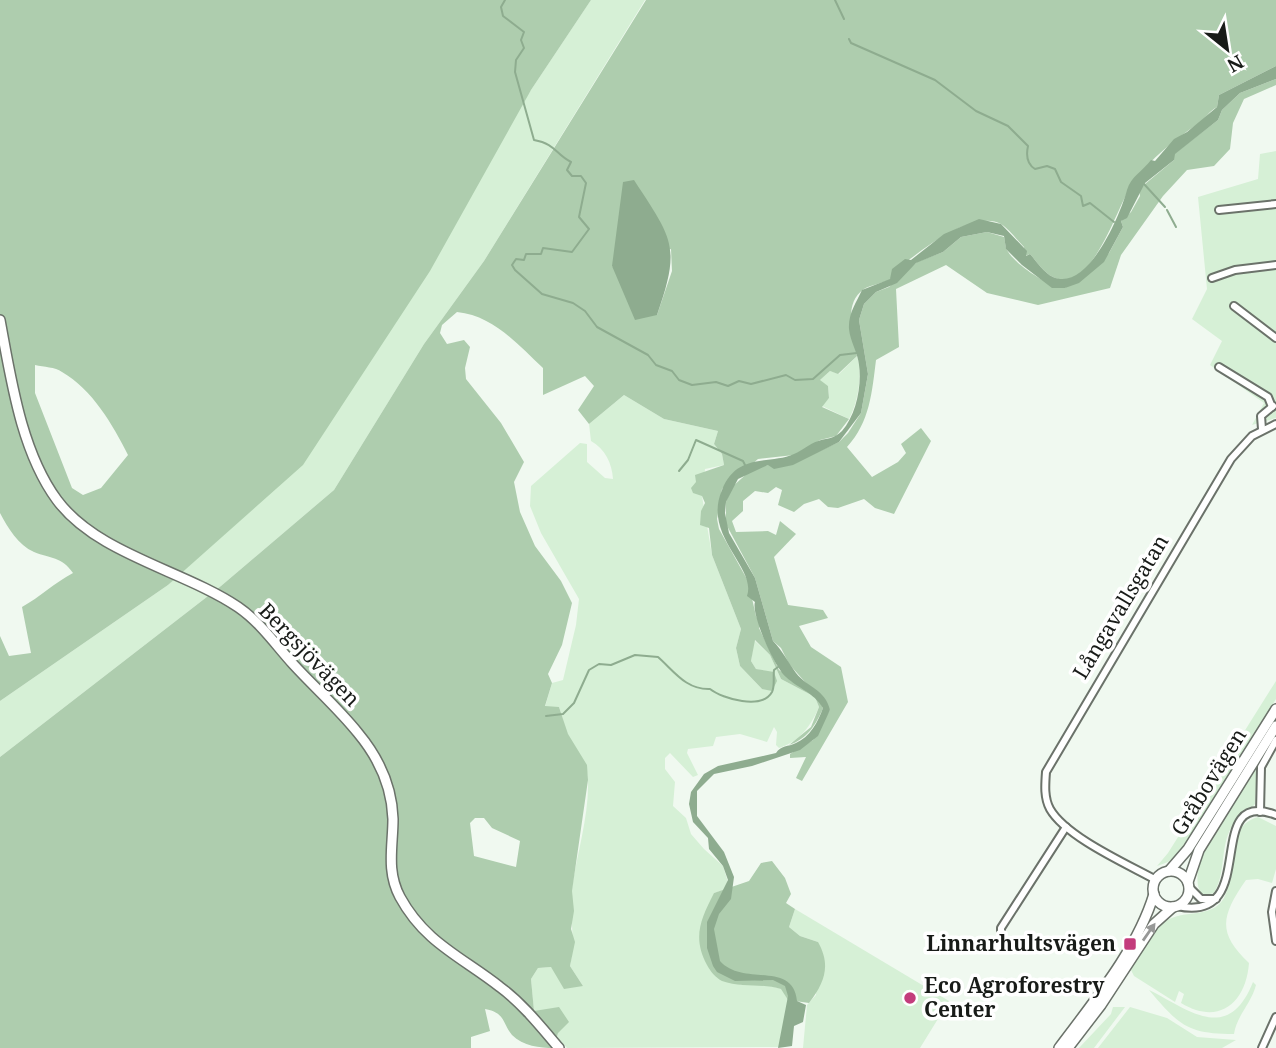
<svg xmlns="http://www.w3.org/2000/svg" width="1276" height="1048" viewBox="0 0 1276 1048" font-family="'Noto Serif',serif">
  <rect width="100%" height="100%" fill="#f0f9f0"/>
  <g fill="#d6f0d6">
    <polygon points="591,0 645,0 484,261 424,344 334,490 221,586 0,757 0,701 168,585 182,571 531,90"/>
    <polygon points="1276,151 1276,418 1252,425 1264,403 1210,365 1222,341 1192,319 1207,289 1198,197 1258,179 1260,154"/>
    <path d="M857 356C863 374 858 403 849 419L822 406 829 398 828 386 819 381 830 371 839 374Z"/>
    <path d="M624 395 664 419 718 431 714 444 722 454 724 465 705 469 702 496 712 555 741 629 736 648 740 666 762 689 764 671 756 669 751 661 754 640 770 655 781 679 815 697 819 707C811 726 799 742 779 748L776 745 777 732 774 727 767 742 740 734 716 737 713 746 688 749 687 753 698 775 693 777 670 753 665 758V769L675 782 673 806 686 818 691 834 704 849 723 866 728 882 724 890 714 893 740 985H767L782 989 788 1000 779 1047 567 1048 557 1037 558 1033 534 1012 531 979 538 968 551 967 583 986 570 966C576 939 569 915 572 888 577 853 589 816 588 781 588 761 575 749 567 733 564 725 562 715 559 707H545L552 683 563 680 576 625 579 599 541 533 530 506 531 486 580 443 587 444V462L605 478 613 479C612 463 605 449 591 441L589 424Z"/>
    <polygon points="1276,681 1276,699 1182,851 1168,862 1157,866 1168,853"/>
    <path d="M1257 765 1255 804C1248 813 1237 816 1231 828 1220 848 1226 873 1214 893L1203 896C1179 866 1241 792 1257 765Z"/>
    <path d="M1258 817 1276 826V869L1272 883 1258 879 1246 880C1221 916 1217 933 1249 963 1246 1003 1219 1026 1181 1003L1184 994 1179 991 1175 1002 1134 976 1131 970C1140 953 1149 932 1166 921 1184 909 1212 919 1224 898 1238 872 1223 827 1258 817Z"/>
    <polygon points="795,909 949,1001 920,1048 803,1048 807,1005 816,995 818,942 800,936 789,927"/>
    <path d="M1253 982 1256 985C1251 1004 1237 1015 1234 1034 1187 1034 1179 1025 1149 990 1188 1009 1228 1045 1253 982Z"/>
    <polygon points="1113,1007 1125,1007 1094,1048 1079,1048 1111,1014"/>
    <polygon points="1130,1007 1167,1018 1197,1037 1236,1040 1222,1048 1098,1048"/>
  </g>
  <g fill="#aecdae" fill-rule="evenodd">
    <path d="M0 0H591L531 90 430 271 303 465 168 585 0 701V636L9 656 31 653 22 607C40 597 54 583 73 573 61 556 51 559 34 552 18 545 8 528 0 513ZM35 365C44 367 55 367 62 372 92 389 113 425 128 455L101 488 83 495 72 488 35 393Z"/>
    <path d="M646 0H1276V66L1219 95 1217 107C1209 111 1205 119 1198 124 1175 139 1150 159 1133 183 1117 204 1093 296 1053 277 1044 273 1037 262 1030 254L1025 256 1024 247C1017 240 1009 229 1001 224 972 208 914 255 893 273L890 280C882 283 871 285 864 289 842 304 854 336 857 356L838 374 830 371 820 380 828 386 829 398 822 407 849 419 836 436 820 440 794 455 758 459 722 489 717 519 719 529 748 581 756 616 761 625 759 628 779 670 817 697 823 708C816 725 807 739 789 745L811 727 819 707 815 697 781 679 770 655 755 640 751 661 756 669 774 672 777 681 772 691 762 689 740 666 736 648 741 629 712 555 709 528 700 525 701 511 705 503 702 496 693 493 691 488 696 482 695 475 724 465 722 454 714 444 718 431 664 419 624 395 589 424 578 410 594 386 585 376 543 395V368C517 344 494 316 457 312L442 325 440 333 447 344 464 340 470 347 465 368 466 379 501 423 524 462 514 482 520 512 535 546 561 581 572 603 562 645 548 674 552 683 545 706 559 707 568 734 587 765 588 780 572 891 574 911 571 929 575 942 570 966 583 986 564 989 551 967 538 968 531 979 534 1011 559 1007 569 1022 558 1033 554 1048C540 1048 523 1046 512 1035 502 1023 506 1013 485 1009L490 1031 471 1037V1048H0V757L221 586 334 490 424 344 484 261ZM671 249 672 271 657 315 612 266ZM475 818H484L492 828 520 841 516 867 474 856 470 823Z"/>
    <path d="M1276 79V85L1244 99 1233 123 1230 149 1214 166 1187 170 1163 196 1121 255 1110 288 1038 305 987 293 946 265 896 289 899 347 876 360C872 392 870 422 847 447L872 477 898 462 906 453 901 444 921 428 931 441 894 514 875 508 864 499 838 508 828 507 819 499 804 504 794 512 778 505 782 490 776 487 768 493 755 491 743 501V511L732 521 736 532 768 531 776 535 780 521 796 534 774 557 788 605 823 610 828 618 799 626 811 647 841 667 848 702 802 781 796 778 806 757 790 758V754L813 740 830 710 789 664 781 648 773 641 755 578 726 524V502L732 487 751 470 768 465 787 466 839 442 848 433 861 413 868 374 859 320 864 304 876 292 889 287 917 262 943 252 961 237 987 232 1004 237C1005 240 1005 244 1006 248 1012 263 1049 287 1065 288L1109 253 1123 227 1121 221 1131 212 1140 196 1139 189 1174 160V154L1218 120 1222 110 1240 93Z"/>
    <path d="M772 861 785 878 791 894 786 903 795 909 789 927 800 936 818 942C831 965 825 982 809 1003L788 1000 781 989C762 983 741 988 722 981 716 978 710 971 707 965 692 937 701 919 714 893L749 881 761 863Z"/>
  </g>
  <g fill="#8eac8f">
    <path d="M1276 66V79L1240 93 1222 110 1218 120 1175 154 1174 160 1145 183 1127 218 1121 221 1123 227 1104 262 1079 283 1065 288H1052L1022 265 1006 249 1004 236 987 232 961 237 943 252 916 263 897 283 876 292 864 304 859 320 868 374 861 413 839 442 793 465 774 469 768 465 738 479 726 502 725 513 729 533 755 578 773 641C782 650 788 662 796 673 808 688 825 689 830 710L818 736 800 750 752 766 714 774 697 791V816L724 852 734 877 731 899 719 914 714 929 720 961C743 987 793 960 797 1001L806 1005 803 1022 794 1026 792 1046 778 1048 788 996 785 986 773 980 735 981 717 972 713 966 707 948V922L728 880 723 866 709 849 708 838 693 822 689 804 691 792 704 774 718 766 776 753C781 745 788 747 796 743 810 737 818 722 823 708 813 692 799 689 786 677 774 667 751 614 755 602L747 596C757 567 702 536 722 490 737 452 770 465 794 454 803 450 809 444 818 441 827 438 834 439 842 431 856 415 862 386 859 365 858 353 850 341 849 329 848 314 856 303 862 290L890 279 892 269 905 259 911 260 944 234 979 219 1001 224 1027 251 1026 256 1030 254C1037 262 1044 273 1053 277 1088 293 1121 213 1127 190 1131 176 1143 171 1151 160L1155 161 1174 139 1187 132 1217 107 1219 95Z"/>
    <path d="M634 180C673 240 681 246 657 315L635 320 612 266 623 182Z"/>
  </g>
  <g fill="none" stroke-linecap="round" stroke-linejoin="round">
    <g stroke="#8eac8f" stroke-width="2">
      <path d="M505 0 501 7 503 16 524 32 521 40 524 48 516 60 515 72 534 140C556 144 555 154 571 162L567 170 572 176H581L586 183 579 217 589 229 572 252 543 248 541 254H526L524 260 516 259 512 265 515 270 542 294 573 303 585 311 597 327 648 355 656 365 672 371 679 380 692 385 716 382 728 386 739 381 751 384 786 375 795 380 813 379 840 355 857 353"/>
      <polyline points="835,0 844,19"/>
      <path d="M849 39 851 43 935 80 976 111 1008 126 1028 146C1026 155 1027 164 1035 169L1047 166 1055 169 1061 182 1081 196 1083 206 1090 203 1114 222"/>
      <polyline points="1144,184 1165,207"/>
      <polyline points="1167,210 1176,227"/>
      <polyline points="679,471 688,460 696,440 743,461 746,467"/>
      <path d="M546 716 563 714 574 703 589 670 599 664 611 665 635 655 658 657C674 671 686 690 710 689 723 699 762 710 772 692 775 686 773 677 774 670L778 667"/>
    </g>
    <defs>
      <g id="street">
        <polyline points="1219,210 1276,204"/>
        <polyline points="1212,278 1235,270 1276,265"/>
        <polyline points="1234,306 1276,338"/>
        <polyline points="1219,367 1268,397 1272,407"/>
        <polyline points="1262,429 1261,416 1273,406"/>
        <polyline points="1260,812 1261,767 1276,740"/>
        <path d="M1156 880C1127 864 1066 837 1050 809 1044 798 1045 785 1046 772L1231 459 1252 436 1276 424"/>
        <polyline points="1189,887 1201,899 1216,899"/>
        <polyline points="1276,891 1272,912 1276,941"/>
        <path d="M1177 906C1263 925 1200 786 1276 815"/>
        <polyline points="1001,938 1001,928 1066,827"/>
        <polyline points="1262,1048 1276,1017"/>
      </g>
      <g id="secondary">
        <path d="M0 320C11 379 21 451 57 500 97 554 183 570 238 607 260 622 275 644 293 664 314 687 338 708 358 733 378 757 392 787 393 819 393 846 386 871 400 897 425 943 462 957 500 987 523 1004 541 1027 559 1048"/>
        <polyline points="1169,871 1188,849 1276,709"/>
        <circle cx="1171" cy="889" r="18"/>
        <polyline points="1188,882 1199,850 1276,726"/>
        <path d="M1059 1048C1094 1001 1137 950 1154 894"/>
        <polyline points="1068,1048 1101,1005 1154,924 1173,907"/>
      </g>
    </defs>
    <use href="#street" stroke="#6b726a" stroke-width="10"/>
    <use href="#secondary" stroke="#6b726a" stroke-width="12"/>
    <use href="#street" stroke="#fff" stroke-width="6"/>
    <use href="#secondary" stroke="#fff" stroke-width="9"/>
  </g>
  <defs><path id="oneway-solid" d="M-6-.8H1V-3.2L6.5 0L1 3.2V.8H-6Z" transform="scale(1.75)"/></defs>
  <use fill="#979897" href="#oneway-solid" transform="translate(1149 932) rotate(-55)"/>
  <g fill="#c33c7c" stroke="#fff" stroke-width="2.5">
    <rect x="1123" y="937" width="14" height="14" rx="3.5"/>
    <circle cx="910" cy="998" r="7"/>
  </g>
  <g text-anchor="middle" stroke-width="7" stroke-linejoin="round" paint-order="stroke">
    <g font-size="21" fill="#181b18" stroke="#fff">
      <text transform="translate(1121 607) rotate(-59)" y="7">Långavallsgatan</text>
      <text transform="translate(309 655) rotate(46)" y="7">Bergsjövägen</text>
      <text transform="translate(1209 782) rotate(-58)" y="7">Gråbovägen</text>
    </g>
    <g font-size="21" font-weight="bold" fill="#181b18" stroke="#fff" text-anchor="end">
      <text x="1116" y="951">Linnarhultsvägen</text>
      <text x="924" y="993" text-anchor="start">Eco Agroforestry<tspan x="924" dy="24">Center</tspan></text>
    </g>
  </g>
  <g transform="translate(1227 49) rotate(150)" stroke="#ffffff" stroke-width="5" paint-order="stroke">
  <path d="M0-5L12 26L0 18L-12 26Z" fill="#181b18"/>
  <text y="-10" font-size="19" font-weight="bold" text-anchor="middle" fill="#181b18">N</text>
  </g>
</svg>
